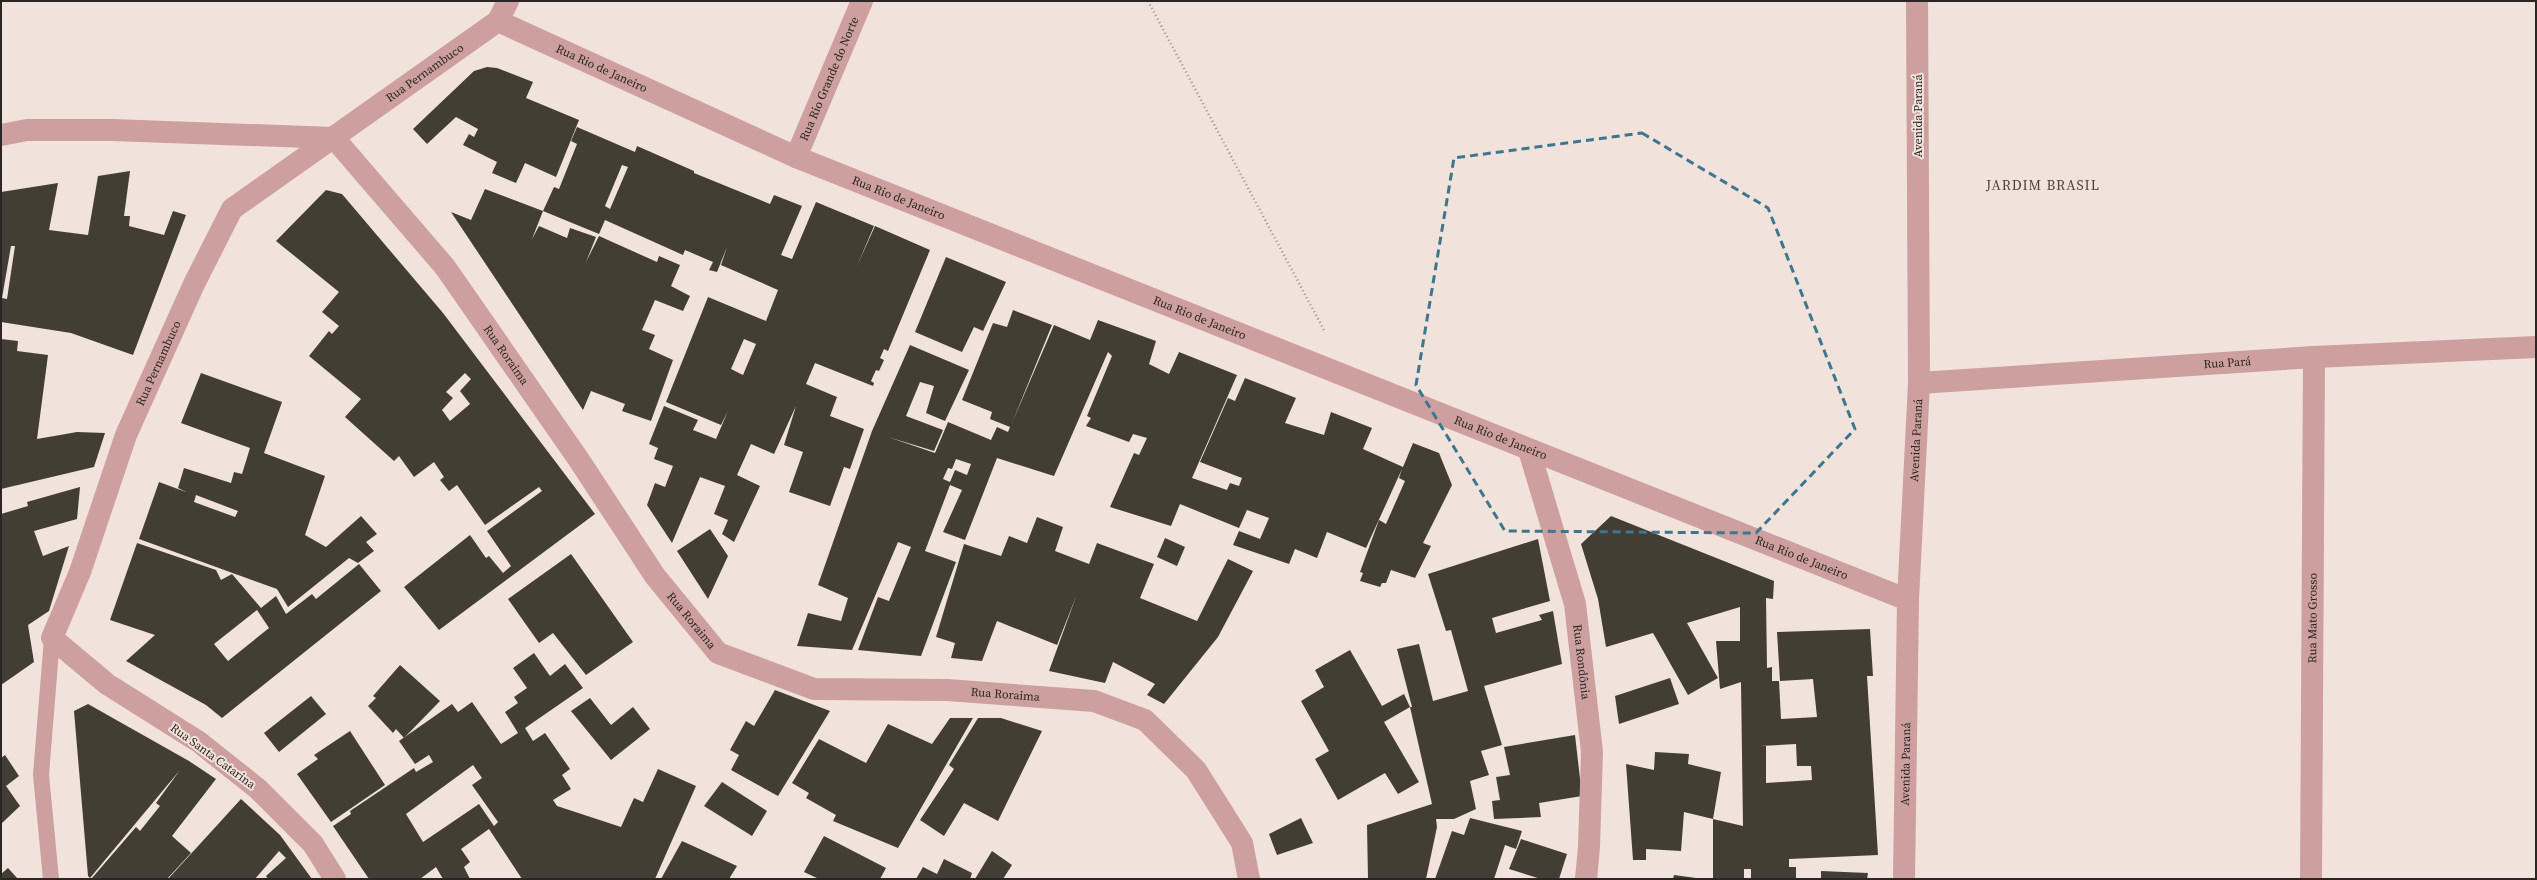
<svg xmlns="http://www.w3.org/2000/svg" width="2537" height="880" viewBox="0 0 2537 880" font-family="'Source Serif 4',serif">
  <rect width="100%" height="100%" fill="#f1e3db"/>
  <g fill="#433e33" fill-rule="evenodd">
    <polygon points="487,67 497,68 533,82 526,98 579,120 556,177 525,163 516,183 492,173 497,162 463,145 469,134 474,137 478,129 456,117 427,144 413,129 474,71"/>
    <path d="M577 127 635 152 637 146 694 171V173L770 204 774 195 802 206 781 255 792 259 816 202 874 226 857 266 875 226 930 250 888 351 884 349 880 358 884 360 879 371 876 370 871 381 874 383 873 386 815 363 806 384 837 397 830 416 864 429 850 469 844 467 830 506 789 492 803 452 784 445 796 406 774 454 751 444 737 475 760 486 734 542 722 534 728 520 714 514 725 486 700 477 672 543 647 505 655 483 665 487 673 466 654 459 658 448 649 444 664 406 698 420 693 430 716 439 728 411 721 425 666 402 708 297 766 321 778 290 721 265 727 247 717 272 709 270 713 262 685 250 683 255 605 220 599 234 543 211 532 239 539 226 567 238 570 228 596 237 586 262 599 236 657 262 659 256 680 265 671 286 690 296 683 311 655 300 642 330 655 335 649 349 673 360 651 421 622 411 625 404 591 391 583 410 451 212 471 220 485 189 543 211 554 187 559 189 577 144 571 141ZM622 165 628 167 610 209 605 206ZM744 339 756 344 743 375 731 369Z"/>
    <path d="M130 171 124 216H130L129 226 164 235 173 211 186 215 133 355 71 333 1 322V192L58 183 49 230 88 235 98 176ZM11 246H15L7 299 2 298Z"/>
    <path d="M326 190 342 194 443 313 595 514 439 630 404 587 470 535 486 558 489 556 503 573 511 566 487 531 542 491 539 487 485 525 457 485 449 491 440 480 444 477 434 462 414 477 399 456 394 461 345 417 361 399 309 356 329 331 332 334 339 326 322 312 339 292 276 241ZM465 373 471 379 460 391 470 404 450 421 442 410 453 398 446 392Z"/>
    <polygon points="946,257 1006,282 983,331 974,327 962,352 915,332"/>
    <path d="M1013 310 1052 325 1012 423 1054 325 1090 340 1098 320 1156 341 1149 364 1169 374 1179 352 1237 375 1192 478 1227 490 1230 483 1239 486 1242 478 1200 462 1228 398 1235 401 1245 378 1296 398 1285 423 1324 435 1331 412 1372 428 1363 449 1403 467 1413 443 1439 453 1452 485 1423 543 1431 546 1415 578 1391 570 1386 583H1382L1380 587 1360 581 1363 573 1360 572 1379 520 1386 524 1405 481 1399 478 1402 469 1366 548 1327 532 1317 558 1295 549 1289 564 1233 545 1239 531 1260 539 1269 518 1247 510 1239 528 1180 504 1171 526 1110 507 1134 453 1139 455 1147 438 1133 434 1129 442 1086 426 1091 418 1087 416 1112 356 1108 352 1054 476 997 458 965 540 943 532 962 490 950 485 925 551 956 562 921 656 858 650 878 597 889 601 911 547 898 542 852 650 797 646 808 613 841 621 848 598 818 585 872 431 910 345 969 370 945 421 926 413 934 386 920 382 906 416 943 430 934 451 888 437 935 453 948 422 991 440 997 427 1008 432 1010 427 990 419 992 412 962 400 993 323 1007 327ZM956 459 971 464 967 475 955 470 950 482 943 479 948 468 952 469Z"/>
    <polygon points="1,339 18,341 17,351 48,355 37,439 77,432 105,433 94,467 1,489"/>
    <path d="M201 373 282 402 264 453 325 476 305 535 326 547 361 516 377 534 366 542 374 551 358 563 349 558 288 607 277 589 139 539 159 482 186 492 178 488 184 468 231 483 234 472 242 474 250 448 181 423ZM196 495 238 511 235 517 194 502Z"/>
    <polygon points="80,487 77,519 34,531 43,556 69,546 49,611 28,625 34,662 1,685 1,514 28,506 27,502"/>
    <path d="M1611 516 1774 581 1773 599 1766 598 1767 668 1772 667V681H1779L1781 719 1817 717 1813 679 1780 681 1777 632 1870 629 1873 676H1867L1878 855 1789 859V867H1796V879H1751V869H1744V879H1713V819L1684 812 1681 851 1646 849V860H1633L1626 764 1654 770 1655 752 1689 754 1688 764 1721 772 1713 819 1743 826 1741 682 1720 689 1716 641H1740V607L1687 623 1718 678 1688 695 1653 633 1606 647 1598 599 1581 544ZM1796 744 1797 766H1811L1812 780 1766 783V746H1760Z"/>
    <polygon points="1037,517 1063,527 1055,551 1089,564 1097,543 1154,564 1140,598 1197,621 1228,559 1253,571 1218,637 1164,704 1147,695 1155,684 1113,662 1105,683 1049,671 1077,594 1057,645 997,621 982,661 951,658 955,643 936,637 964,544 1001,556 1009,536 1027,543"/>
    <polygon points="710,529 728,556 708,599 677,551"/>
    <polygon points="1165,538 1185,547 1177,566 1157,557"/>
    <polygon points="1538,539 1550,601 1492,618 1496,633 1542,620 1539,615 1553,611 1562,664 1484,686 1502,745 1481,751 1489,775 1470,781 1476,809 1454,819 1436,819 1437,827 1426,879 1368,879 1367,825 1432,804 1410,707 1412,707 1397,649 1419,644 1433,701 1468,691 1451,630 1446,631 1428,574"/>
    <path d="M137 543 216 570 221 580 232 574 261 608 276 596 286 614 312 594 316 599 359 564 381 591 222 718 206 705 126 661 155 635 110 620ZM257 610 269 628 228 661 214 644Z"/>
    <polygon points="571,554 633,642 586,675 553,633 539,643 508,599"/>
    <polygon points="1350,650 1382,706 1404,694 1410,707 1384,722 1419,782 1398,794 1385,773 1338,800 1315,759 1329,751 1301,701 1324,687 1315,670"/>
    <path d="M534 653 550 676 565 664 583 688 525 728 533 741 545 733 570 769 562 775 571 789 553 800 557 806 621 827 634 798 643 802 658 769 696 786 655 879H522L489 829 461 849 470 862 464 867 470 879H443L436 867 420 879H369L333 826 351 814 350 811 414 768 416 772 433 762 429 755 415 764 399 741 452 704 458 712 472 702 501 744 518 733 505 712 518 703 514 697 527 688 513 668ZM473 765 482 778 472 785 498 822 494 826 479 804 423 842 406 814Z"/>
    <polygon points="400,665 440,701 404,738 396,729 393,733 368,706 376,698 373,696"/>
    <polygon points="1670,678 1679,704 1619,724 1615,696"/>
    <polygon points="775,690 830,711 778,796 731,770 739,755 730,750 746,721 754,726"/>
    <polygon points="311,696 326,714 279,752 264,733"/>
    <polygon points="590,698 611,725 633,707 650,729 611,760 571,711"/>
    <polygon points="88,704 189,761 216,779 172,836 191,853 167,879 92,878 136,827 140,831 160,806 156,803 180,770 90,878 88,876 74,711"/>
    <polygon points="950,718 973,718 898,848 833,821 836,815 806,798 809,793 792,783 819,739 866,763 888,724 932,744"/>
    <polygon points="978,718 1001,718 1042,731 998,821 964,803 944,836 920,820 954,769 949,765"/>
    <polygon points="350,731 385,785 331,822 297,774 318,759 314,755"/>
    <polygon points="1575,735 1582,796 1539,803 1541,817 1494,819 1492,801 1500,800 1496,777 1510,775 1504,747"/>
    <polygon points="5,755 19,776 6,786 20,806 1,824 1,758"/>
    <polygon points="722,782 767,811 752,836 704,806"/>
    <polygon points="241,799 280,835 312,879 268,879 266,876 286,858 279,851 255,879 168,879"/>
    <polygon points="1301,818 1313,843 1277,855 1269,834"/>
    <polygon points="1470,818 1522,831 1516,849 1505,845 1494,879 1435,879 1452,831 1464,835"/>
    <polygon points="824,836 886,868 880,879 819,879 804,872"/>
    <polygon points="1521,839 1567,854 1559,879 1541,879 1509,869"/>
    <polygon points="682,841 737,866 729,879 661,879"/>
    <polygon points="992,851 1012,865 1003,879 975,879"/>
    <polygon points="944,859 972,873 970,879 916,879 923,867 937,874"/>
    <polygon points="8,868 18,879 1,879 1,874"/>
    <polygon points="1821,871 1868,873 1867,879 1821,879"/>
    <polygon points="1674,875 1696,878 1696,879 1673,879"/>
  </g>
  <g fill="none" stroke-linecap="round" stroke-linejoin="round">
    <polyline stroke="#9a908a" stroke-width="2.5" stroke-dasharray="1 3" stroke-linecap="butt" points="1148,1 1324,330"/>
    <polyline stroke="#cd9f9e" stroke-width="16" points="51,879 41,775 52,638"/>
    <g stroke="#cd9f9e" stroke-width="22">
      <path id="s1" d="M498 21 796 157 1908 600"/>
      <path id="s2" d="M1 135 27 130H112L334 138 445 267 579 460 655 576 718 653 814 689 947 690 1094 701 1145 720 1196 770 1242 843 1249 879"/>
      <path id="s3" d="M796 157 862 1"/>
      <path id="s4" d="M1919 383 2314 357 2536 347"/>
      <path id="s5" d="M1529 450 1575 604 1592 752 1589 847 1586 879"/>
      <path id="s6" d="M335 879 313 844 258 789 199 742 107 684 52 638 80 572 126 435 194 284 232 209 498 21 508 1"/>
      <path id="s7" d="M1904 879 1908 600 1919 383 1917 1"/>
      <path id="s8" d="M2311 879 2314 357"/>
    </g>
  </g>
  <path fill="none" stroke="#3d768f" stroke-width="3" stroke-dasharray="8 5" stroke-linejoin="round" d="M1642 133 1768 208 1855 429 1756 533 1505 531 1416 385 1454 158Z"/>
  <g text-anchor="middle" stroke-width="4" stroke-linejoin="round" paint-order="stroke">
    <g font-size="12" fill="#2b2623" stroke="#f1e3db">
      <text dy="4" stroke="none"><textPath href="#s1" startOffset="114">Rua Rio de Janeiro</textPath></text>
      <text dy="4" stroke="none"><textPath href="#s6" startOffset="1077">Rua Pernambuco</textPath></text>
      <text dy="4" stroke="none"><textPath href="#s3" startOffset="85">Rua Rio Grande do Norte</textPath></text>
      <text transform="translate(1918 116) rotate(-90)" y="4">Avenida Paraná</text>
      <text dy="4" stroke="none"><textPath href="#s1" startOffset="438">Rua Rio de Janeiro</textPath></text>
      <text dy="4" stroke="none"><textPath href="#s1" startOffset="762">Rua Rio de Janeiro</textPath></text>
      <text dy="4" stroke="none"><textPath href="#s2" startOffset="611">Rua Roraima</textPath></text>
      <text dy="4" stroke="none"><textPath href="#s6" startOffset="670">Rua Pernambuco</textPath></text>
      <text dy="4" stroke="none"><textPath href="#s4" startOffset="309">Rua Pará</textPath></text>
      <text dy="4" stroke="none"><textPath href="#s1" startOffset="1086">Rua Rio de Janeiro</textPath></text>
      <text dy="4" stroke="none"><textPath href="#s7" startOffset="439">Avenida Paraná</textPath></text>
      <text dy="4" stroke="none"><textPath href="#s1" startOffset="1410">Rua Rio de Janeiro</textPath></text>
      <text dy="4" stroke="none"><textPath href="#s8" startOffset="261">Rua Mato Grosso</textPath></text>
      <text dy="4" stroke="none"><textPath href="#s2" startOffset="935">Rua Roraima</textPath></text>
      <text dy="4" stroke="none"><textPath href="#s5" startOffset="219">Rua Rondônia</textPath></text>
      <text dy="4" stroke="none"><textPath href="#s2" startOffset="1271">Rua Roraima</textPath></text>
      <text transform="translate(213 756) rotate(36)" y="4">Rua Santa Catarina</text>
      <text dy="4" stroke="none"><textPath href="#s7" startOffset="115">Avenida Paraná</textPath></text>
    </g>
    <g font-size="14" letter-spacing="1" fill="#4e433c" stroke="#f1e3db">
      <text x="2043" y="190">JARDIM BRASIL</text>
    </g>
  </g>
  <rect width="2537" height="880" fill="none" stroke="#2b2623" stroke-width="4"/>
</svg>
